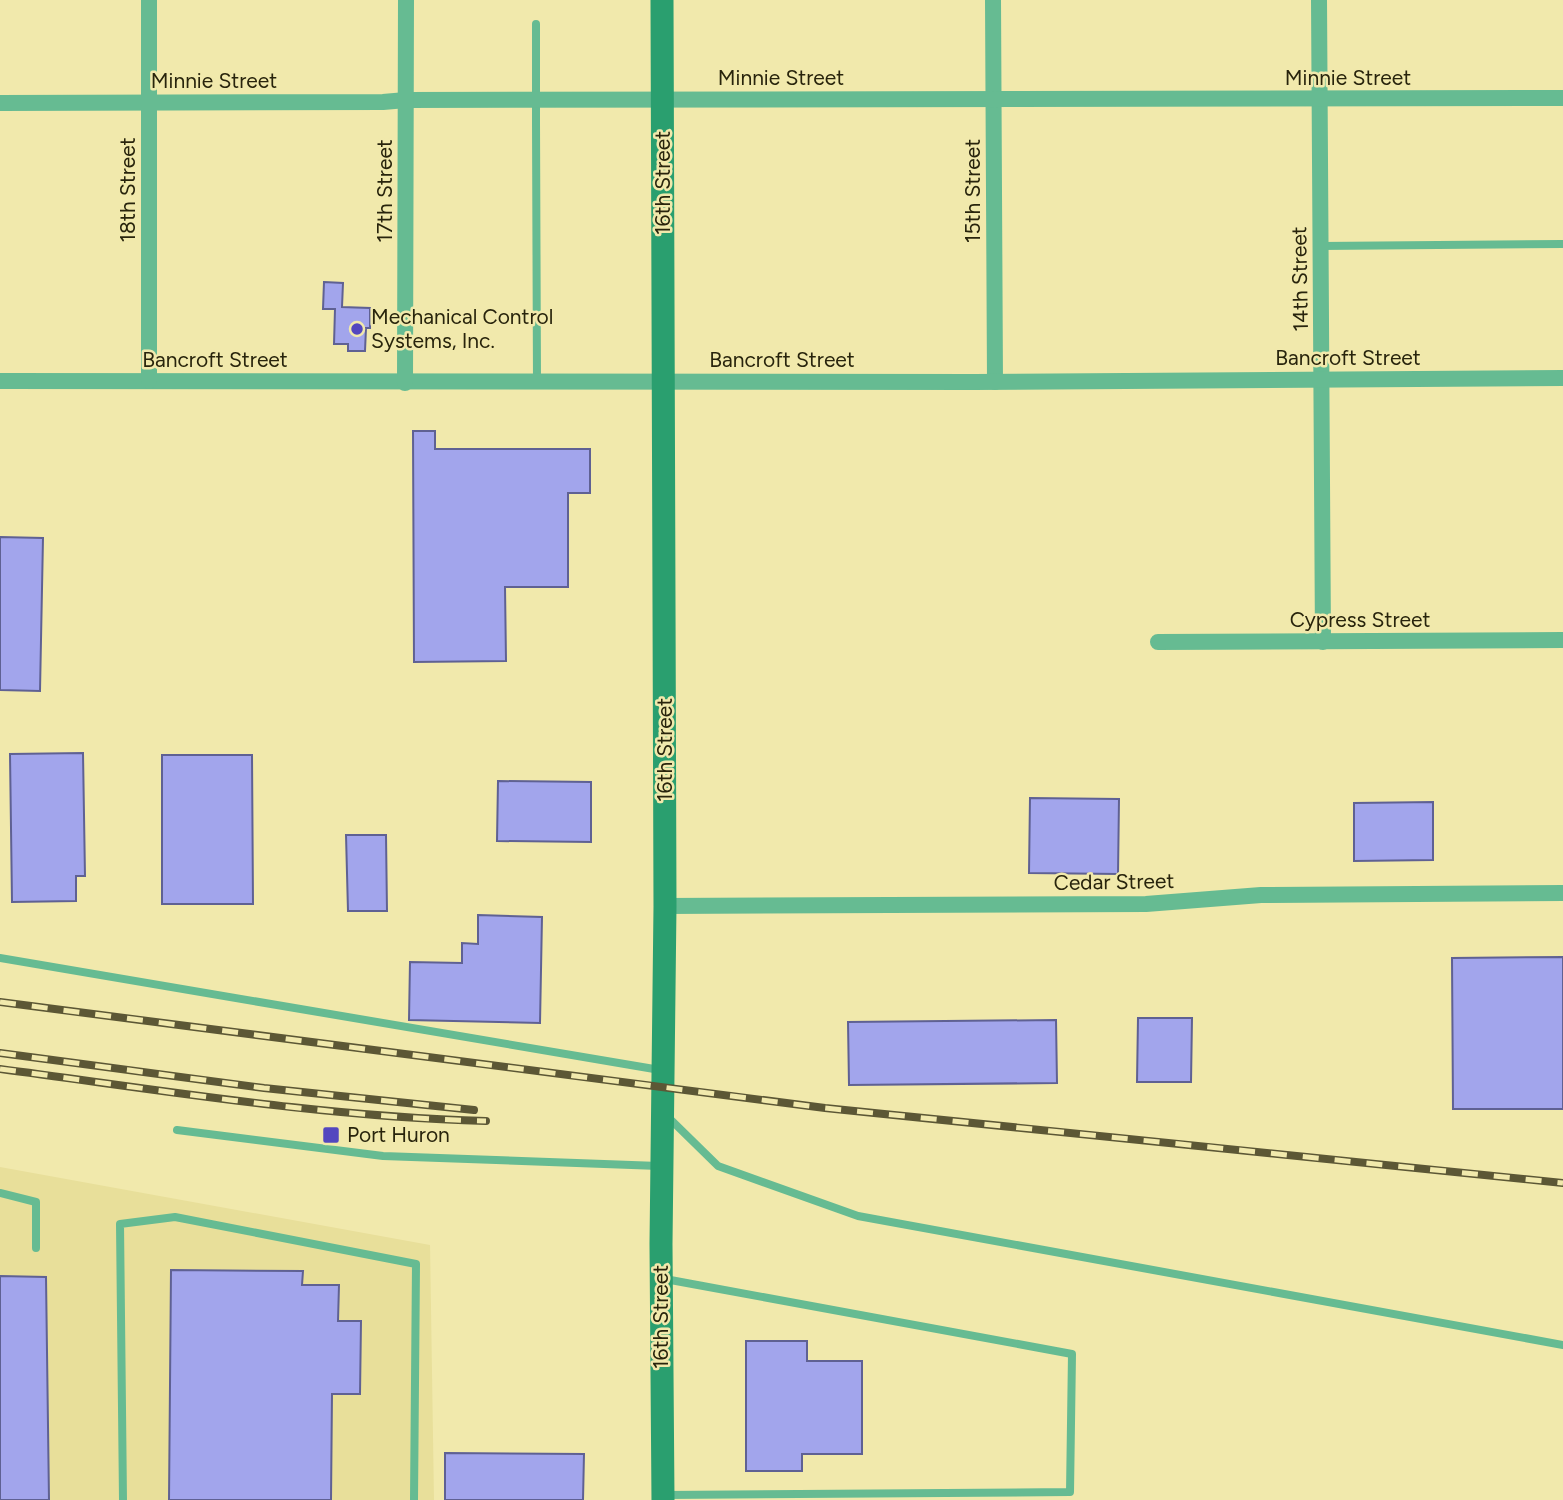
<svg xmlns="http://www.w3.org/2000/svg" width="1563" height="1500" viewBox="0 0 1563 1500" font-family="Figtree,sans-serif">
  <rect width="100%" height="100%" fill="#f1e9ac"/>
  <polygon fill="#e8df9a" points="0,1167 430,1245 434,1500 0,1500"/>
  <g fill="#a2a5ec" stroke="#5f6193" stroke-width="2">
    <polygon points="324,282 343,283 342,307 370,308 370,328 366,328 365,351 348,351 348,344 334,344 335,309 323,309"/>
    <polygon points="413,431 435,431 435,449 590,449 590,493 568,493 568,587 505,587 506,661 414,662"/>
    <polygon points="0,537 43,538 40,691 0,690"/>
    <polygon points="83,753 85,876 76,876 76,901 12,902 10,754"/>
    <polygon points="162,755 252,755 253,904 162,904"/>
    <polygon points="498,781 591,782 591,842 497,841"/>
    <polygon points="1030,798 1119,799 1118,874 1029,873"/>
    <polygon points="1433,802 1433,860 1354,861 1354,803"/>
    <polygon points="346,835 386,835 387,911 348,911"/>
    <polygon points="478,915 542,917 540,1023 409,1020 410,962 462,963 462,943 478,944"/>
    <polygon points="1563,957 1563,1109 1453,1109 1452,958"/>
    <polygon points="1138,1018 1192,1018 1191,1082 1137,1082"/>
    <polygon points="1056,1020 1057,1083 849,1085 848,1022"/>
    <polygon points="171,1270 303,1271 302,1285 339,1285 338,1321 361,1321 360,1394 332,1394 331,1500 169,1500"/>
    <polygon points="0,1276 46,1277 49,1500 0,1500"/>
    <polygon points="746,1341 807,1341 807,1361 862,1361 862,1454 802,1454 802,1471 746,1471"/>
    <polygon points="445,1453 584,1454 583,1500 445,1500"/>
  </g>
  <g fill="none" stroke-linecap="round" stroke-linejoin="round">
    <g stroke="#66bb92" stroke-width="8">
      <path d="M536 24C536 57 536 90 536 123L537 382"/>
      <polyline points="1320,246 1563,244"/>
      <polyline points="0,958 660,1070"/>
      <polyline points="668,1117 718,1166 858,1216 1563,1345"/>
      <polyline points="177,1130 383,1156 659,1166"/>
      <polyline points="0,1193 36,1202 36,1248"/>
      <polyline points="665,1279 1072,1354 1070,1492 665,1495"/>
      <polyline points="123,1500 120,1224 175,1217 416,1264 414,1500"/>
    </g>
    <g stroke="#66bb92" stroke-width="16">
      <polyline points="993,0 995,382"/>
      <polyline points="1319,0 1323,642"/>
      <polyline points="0,103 383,102 406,100 1563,98"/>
      <polyline points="0,381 974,382 1563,378"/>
      <polyline points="149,381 149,0"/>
      <polyline points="405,383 406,0"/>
      <polyline points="1158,642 1563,640"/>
      <polyline points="665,906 1146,904 1261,895 1563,893"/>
    </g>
    <polyline stroke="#2a9f6f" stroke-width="23" points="662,0 665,906 661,1244 663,1500"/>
    <defs>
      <g id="rail">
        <polyline points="0,1002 825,1108 1563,1183"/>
        <polyline points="0,1053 264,1088 474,1110"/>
        <path d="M0 1069C161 1090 323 1117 486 1121"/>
      </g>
    </defs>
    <use href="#rail" stroke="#5c5735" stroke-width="8"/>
    <use href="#rail" stroke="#f1e9ac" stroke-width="5" stroke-dasharray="16" stroke-linecap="butt"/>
  </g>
  <g fill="#5347bf" stroke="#f1e9ac" stroke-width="2.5">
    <circle cx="357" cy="329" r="7"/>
    <rect x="322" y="1126" width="18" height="18" rx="3.5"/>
  </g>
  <g text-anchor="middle" stroke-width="5" stroke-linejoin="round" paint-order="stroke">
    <g font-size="21" fill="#28240c" stroke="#f1e9ac">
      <text x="781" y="85">Minnie Street</text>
      <text x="1348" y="85">Minnie Street</text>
      <text x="214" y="88">Minnie Street</text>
      <text transform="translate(663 183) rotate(-90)" y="7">16th Street</text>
      <text transform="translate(128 190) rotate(-90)" y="7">18th Street</text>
      <text transform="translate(385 191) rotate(-90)" y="7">17th Street</text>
      <text transform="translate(973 191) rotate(-90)" y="7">15th Street</text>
      <text transform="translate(1300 279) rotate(-91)" y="7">14th Street</text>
      <text x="1348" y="365">Bancroft Street</text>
      <text x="215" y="367">Bancroft Street</text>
      <text x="782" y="367">Bancroft Street</text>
      <text x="1360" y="627">Cypress Street</text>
      <text transform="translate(665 750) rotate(-90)" y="7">16th Street</text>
      <text transform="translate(1114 882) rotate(-1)" y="7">Cedar Street</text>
      <text transform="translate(661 1317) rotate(-90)" y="7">16th Street</text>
    </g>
    <g font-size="21" fill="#28240c" stroke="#f1e9ac" text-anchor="start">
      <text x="371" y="324">Mechanical Control<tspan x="371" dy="24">Systems, Inc.</tspan></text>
      <text x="347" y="1142">Port Huron</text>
    </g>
  </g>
</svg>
